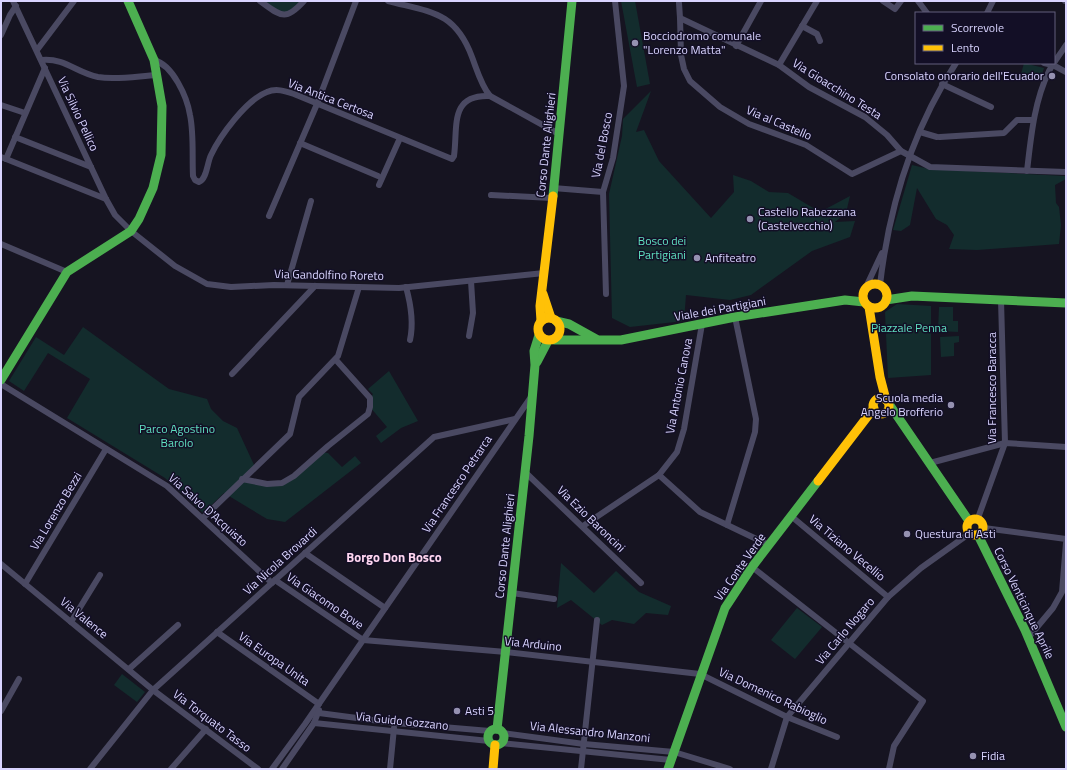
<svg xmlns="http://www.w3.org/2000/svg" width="1067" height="770" viewBox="0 0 1067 770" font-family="'Titillium Web',sans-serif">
  <rect width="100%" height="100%" fill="#161421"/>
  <g fill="#132c2d">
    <polygon points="260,1 304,1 287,15"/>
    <polygon points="621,1 635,1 650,84 637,87"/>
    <polygon points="1024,63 1044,68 1040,80 1021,74"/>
    <polygon points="651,91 636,132 644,130 659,161 711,218 734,192 733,175 751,181 769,192 788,193 820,212 850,196 846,213 835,222 855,221 850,237 812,251 751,295 730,300 686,295 684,321 630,327 612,318 609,194 622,136 623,119"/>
    <polygon points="912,165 929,169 1066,176 1066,179 1055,185 1056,203 1059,207 1061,225 1059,244 977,250 949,249 954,235 947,225 936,219 917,188 910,225 901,231 893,230"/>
    <polygon points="897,304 931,306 931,375 888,378 885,312"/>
    <polygon points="939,307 953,307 953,321 958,321 958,332 938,331"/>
    <polygon points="83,327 169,389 207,399 211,409 223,421 237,428 255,467 243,479 282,483 321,452 328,453 342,467 355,456 361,463 285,522 267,519 224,493 203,513 165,478 67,418 90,379 48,353 24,391 9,381 36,337 64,355"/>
    <polygon points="959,336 959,342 954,343 954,356 941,357 940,337"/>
    <polygon points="389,371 418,421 401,428 381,443 376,436 387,427 370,407 370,398 373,394 368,389"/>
    <polygon points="561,563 594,593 616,571 639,592 671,606 668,615 646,613 634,624 612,620 602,625 571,600 557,608"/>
    <polygon points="797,608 822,627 795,659 771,640"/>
    <polygon points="122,674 145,692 137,702 114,685"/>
  </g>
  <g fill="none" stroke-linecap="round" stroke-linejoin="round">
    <g stroke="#4a4962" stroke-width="6">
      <polyline points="13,1 106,199 115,215 131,231 175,266 207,284 231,287 274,285 399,288 544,273"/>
      <path d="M260 1C281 16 285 22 304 1"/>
      <path d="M388 1C430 12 455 11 472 57 477 70 481 85 490 96L559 134"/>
      <polyline points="883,1 895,9 901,1"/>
      <polyline points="918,1 927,13"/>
      <polyline points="1065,1 1066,1"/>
      <polyline points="679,3 680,18 779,65 809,87 865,117 887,135 901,151 930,167 1066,172"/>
      <polyline points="987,13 993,1"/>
      <polyline points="680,18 681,55 684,69 690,81 720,107 749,124 806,145 852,174 901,151"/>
      <polyline points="802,26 817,34 820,41"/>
      <polyline points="1,35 10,15 16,6"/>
      <polyline points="736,46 761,1"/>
      <polyline points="37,50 74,1"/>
      <path d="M42 60C65 58 77 73 98 77 117 80 138 76 157 75"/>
      <path d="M154 60C173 65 187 97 190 115 194 134 192 156 193 176L195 180 199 182C207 179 207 163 211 155 220 136 246 100 267 92 276 88 285 91 294 94L452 159 454 156C458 127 449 94 490 96"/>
      <polyline points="1044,63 1053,65 1066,72"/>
      <polyline points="779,65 817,1"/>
      <polyline points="942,84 991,107"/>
      <polyline points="1,105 25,113"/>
      <polyline points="920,132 937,137"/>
      <polyline points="15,137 91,167"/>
      <polyline points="940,137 1004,133 1017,120 1033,120"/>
      <polyline points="300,143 378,176"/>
      <polyline points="1,157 106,199"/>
      <polyline points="6,159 45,68"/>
      <path d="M1027 171C1031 137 1034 102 1049 71 1054 62 1061 53 1066 45"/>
      <polyline points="379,185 400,138"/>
      <polyline points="553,188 603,192"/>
      <polyline points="491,195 552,198"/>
      <polyline points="269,216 317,104 356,1"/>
      <polyline points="1,244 67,272"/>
      <polyline points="287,285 311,201"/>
      <path d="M880 285C889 207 913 129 956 63"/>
      <path d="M406 287C411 305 414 322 410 340"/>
      <polyline points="866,287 882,253"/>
      <polyline points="606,294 603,192 613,158 624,86 615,1"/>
      <polyline points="469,336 473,313 471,281"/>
      <polyline points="232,374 315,286"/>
      <polyline points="1,384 167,486 272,583"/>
      <polyline points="930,463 1005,443 1066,447"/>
      <polyline points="525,472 641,583"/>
      <polyline points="659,475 700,512 769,545"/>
      <polyline points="242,479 267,484 282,483 294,476 328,446 368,414 370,407 370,398 336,360"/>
      <polyline points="791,516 888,597"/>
      <polyline points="203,518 290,434 299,397 338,356 359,287"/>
      <polyline points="978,518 1005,443 1001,300"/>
      <polyline points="727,525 755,432 756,419 735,317"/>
      <polyline points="583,526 659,475 677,452 684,429 702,324"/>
      <polyline points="984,528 1066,539"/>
      <polyline points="305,553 385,608"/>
      <polyline points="1,564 153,690 258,769"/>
      <polyline points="752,567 923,701 894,746 889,769"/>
      <polyline points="275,580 363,640 506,652 700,674 787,717 837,737"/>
      <polyline points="25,584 106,449"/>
      <polyline points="512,593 554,599"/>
      <polyline points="71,622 100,575"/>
      <polyline points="217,632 319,704"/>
      <polyline points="1028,638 1053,608 1062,592 1066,543"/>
      <polyline points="129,669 178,625"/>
      <polyline points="1,711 19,679"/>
      <polyline points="319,713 395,723 490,731"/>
      <polyline points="314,723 489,741"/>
      <polyline points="503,733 584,744 674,752 730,769"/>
      <polyline points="501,743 671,760"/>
      <polyline points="90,769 153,690 434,437 515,419"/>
      <polyline points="171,769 206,729"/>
      <polyline points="272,769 305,724 531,397"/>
      <polyline points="282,769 314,723 319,710"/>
      <polyline points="390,769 394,728"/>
      <polyline points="581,769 597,620"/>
      <polyline points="771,769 787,717 850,642 888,597 921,568 970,533"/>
    </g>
    <g stroke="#4caf50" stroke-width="9">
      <polyline points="553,196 572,1"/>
      <polyline points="886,300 912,296 1066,303"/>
      <polyline points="556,321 569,324 596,339"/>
      <polyline points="554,340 621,340 735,317 845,300 864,302"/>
      <polyline points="537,362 548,341"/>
      <polyline points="1,380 67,272 131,231 139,219 153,188 161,155 162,106 154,60 128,1"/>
      <polyline points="889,404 969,521"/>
      <polyline points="978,535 1025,630 1066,727"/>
      <circle cx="496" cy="737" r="8"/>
      <polyline points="497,729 529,436 535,365 534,351 539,335"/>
      <polyline points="668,769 725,608 752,567 818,481"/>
    </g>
    <g stroke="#ffc107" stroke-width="9">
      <circle cx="875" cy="296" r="12"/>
      <polyline points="543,294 551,318"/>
      <polyline points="869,307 880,377 886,400"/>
      <circle cx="549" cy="329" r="11"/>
      <polyline points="541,321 540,306 553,196"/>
      <circle cx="881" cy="406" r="8"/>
      <polyline points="818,481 874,408"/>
      <circle cx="975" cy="527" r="8"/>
      <polyline points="493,769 495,745"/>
    </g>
  </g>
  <g fill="#9591b1" stroke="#130f26" stroke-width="1.5">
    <circle cx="635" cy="43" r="4"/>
    <circle cx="1052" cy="76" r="4"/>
    <circle cx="750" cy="219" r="4"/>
    <circle cx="697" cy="258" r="4"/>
    <circle cx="951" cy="405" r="4"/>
    <circle cx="907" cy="534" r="4"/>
    <circle cx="457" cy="711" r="4"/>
    <circle cx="973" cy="756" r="4"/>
  </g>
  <g text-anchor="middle" stroke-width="3" stroke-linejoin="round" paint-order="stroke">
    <g font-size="12" fill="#d9d4ff" stroke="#130f26" text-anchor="start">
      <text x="643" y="40">Bocciodromo comunale<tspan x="643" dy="14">"Lorenzo Matta"</tspan></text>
      <text x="1044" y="80" text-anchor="end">Consolato onorario dell'Ecuador</text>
      <text x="758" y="216">Castello Rabezzana<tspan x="758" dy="14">(Castelvecchio)</tspan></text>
      <text x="705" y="262">Anfiteatro</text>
      <text x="943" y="402" text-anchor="end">Scuola media<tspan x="943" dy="14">Angelo Brofferio</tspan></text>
      <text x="915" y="538">Questura di Asti</text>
      <text x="465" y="715">Asti 5</text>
      <text x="981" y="760">Fidia</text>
    </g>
    <g font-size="12" fill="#d9d4ff" stroke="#130f26">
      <text transform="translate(837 89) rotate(32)" y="4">Via Gioacchino Testa</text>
      <text transform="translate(331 99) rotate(21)" y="4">Via Antica Certosa</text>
      <text transform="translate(78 114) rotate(65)" y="4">Via Silvio Pellico</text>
      <text transform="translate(779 123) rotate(23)" y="4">Via al Castello</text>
      <text transform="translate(546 145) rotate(-84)" y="4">Corso Dante Alighieri</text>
      <text transform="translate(602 145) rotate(-79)" y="4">Via del Bosco</text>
      <text transform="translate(329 275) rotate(1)" y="4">Via Gandolfino Roreto</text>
      <text transform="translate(720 309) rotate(-10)" y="4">Viale dei Partigiani</text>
      <text transform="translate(679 386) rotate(-79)" y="4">Via Antonio Canova</text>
      <text transform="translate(992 388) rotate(-90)" y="4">Via Francesco Baracca</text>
      <text transform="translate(457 484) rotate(-56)" y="4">Via Francesco Petrarca</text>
      <text transform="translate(208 510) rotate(42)" y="4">Via Salvo D'Acquisto</text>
      <text transform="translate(56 511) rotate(-59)" y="4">Via Lorenzo Bezzi</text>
      <text transform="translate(591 519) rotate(44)" y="4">Via Ezio Baroncini</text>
      <text transform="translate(505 546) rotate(-84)" y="4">Corso Dante Alighieri</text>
      <text transform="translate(847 548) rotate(40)" y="4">Via Tiziano Vecellio</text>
      <text transform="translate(280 561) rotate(-42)" y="4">Via Nicola Brovardi</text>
      <text transform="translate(740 567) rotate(-55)" y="4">Via Conte Verde</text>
      <text transform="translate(325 601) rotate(34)" y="4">Via Giacomo Bove</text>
      <text transform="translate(1024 603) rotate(64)" y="4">Corso Venticinque Aprile</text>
      <text transform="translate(84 618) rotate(39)" y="4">Via Valence</text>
      <text transform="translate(845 631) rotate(-50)" y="4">Via Carlo Nogaro</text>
      <text transform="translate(533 644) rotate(6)" y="4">Via Arduino</text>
      <text transform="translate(274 659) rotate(35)" y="4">Via Europa Unita</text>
      <text transform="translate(773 696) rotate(25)" y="4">Via Domenico Rabioglio</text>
      <text transform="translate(212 721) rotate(37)" y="4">Via Torquato Tasso</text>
      <text transform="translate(402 721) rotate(6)" y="4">Via Guido Gozzano</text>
      <text transform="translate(590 732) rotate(6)" y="4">Via Alessandro Manzoni</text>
    </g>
    <g font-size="12" fill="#5fe0c0" stroke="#130f26">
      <text x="662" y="245">Bosco dei<tspan x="662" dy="14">Partigiani</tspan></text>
      <text x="909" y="332">Piazzale Penna</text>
      <text x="177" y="433">Parco Agostino<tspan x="177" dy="14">Barolo</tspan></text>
    </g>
    <g font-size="13" font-weight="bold" fill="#ffd6f0" stroke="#130f26">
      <text x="394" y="562">Borgo Don Bosco</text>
    </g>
  </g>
  <rect width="1067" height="770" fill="none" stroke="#d9d4ff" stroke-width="4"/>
  <rect x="915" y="12" width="140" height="52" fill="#130f26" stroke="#625e7d"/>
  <rect x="923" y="25" width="20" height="6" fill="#4caf50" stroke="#625e7d"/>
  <text x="951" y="32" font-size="12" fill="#d9d4ff">Scorrevole</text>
  <rect x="923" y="45" width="20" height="6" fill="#ffc107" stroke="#625e7d"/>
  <text x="951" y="52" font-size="12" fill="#d9d4ff">Lento</text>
</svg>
